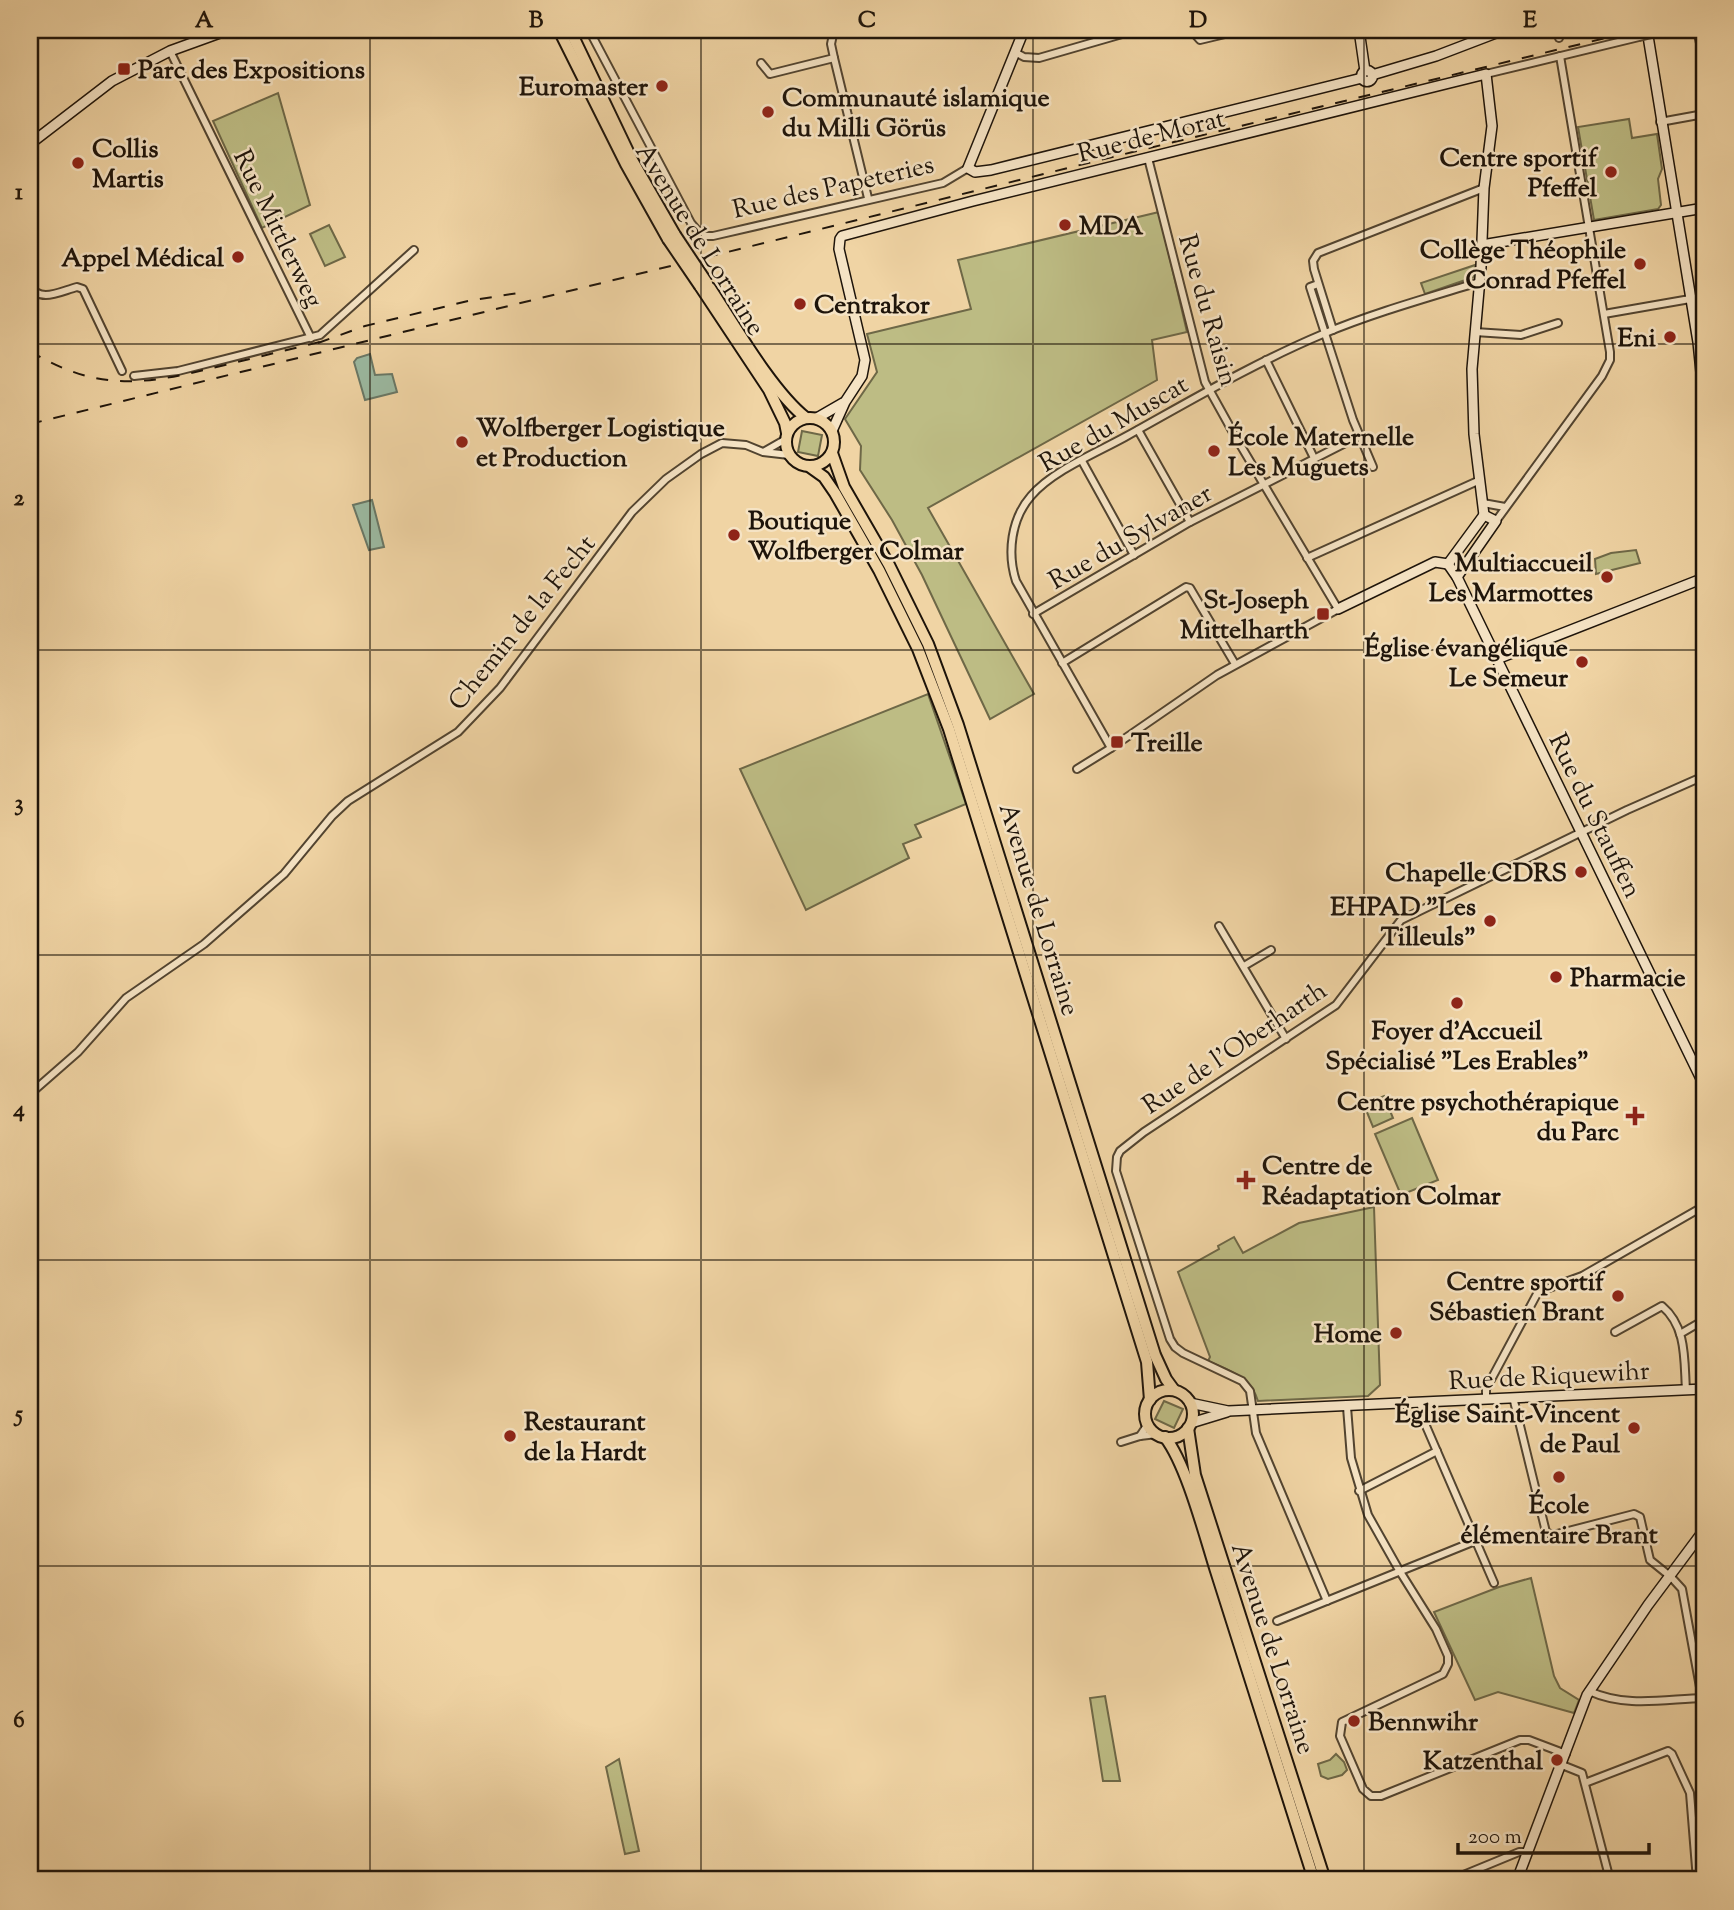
<svg xmlns="http://www.w3.org/2000/svg" width="1734" height="1910" viewBox="0 0 1734 1910" font-family="'Sorts Mill Goudy',serif">
  <rect width="100%" height="100%" fill="#f0d4a4"/>
  <filter id="stains"><feTurbulence type="fractalNoise" baseFrequency=".00286" numOctaves="4"/><feColorMatrix values="0 0 0 0 .2 0 0 0 0 .09 0 0 0 0 .02 0 0 0 .5 -.17"/></filter>
  <radialGradient id="worn" r=".72"><stop offset=".6" stop-color="#630" stop-opacity="0"/><stop offset="1" stop-color="#630" stop-opacity=".3"/></radialGradient>
  <g fill="#bdbc84" stroke="#6e6847" stroke-width="2">
    <polygon points="278,93 310,205 262,228 213,121"/>
    <polygon points="1629,119 1632,138 1657,134 1662,169 1658,179 1661,205 1658,209 1594,220 1578,127"/>
    <polygon points="1159,212 1187,332 1152,340 1157,380 928,508 1034,694 990,719 922,575 892,520 860,470 861,446 845,419 877,372 867,334 971,309 958,260"/>
    <polygon points="329,225 345,257 325,266 310,234"/>
    <polygon points="1475,265 1474,277 1425,294 1421,283"/>
    <polygon points="802,431 822,435 818,456 798,452"/>
    <polygon points="1636,550 1640,563 1596,574 1595,559 1611,553"/>
    <polygon points="928,694 966,804 915,825 921,837 903,844 909,858 806,910 740,769"/>
    <polygon points="1384,1096 1393,1118 1373,1127 1364,1105"/>
    <polygon points="1412,1118 1438,1180 1401,1195 1375,1134"/>
    <path d="M1374 1207 1380 1385 1368 1396 1258 1401C1250 1376 1230 1371 1208 1361L1210 1357 1178 1272 1219 1249 1218 1246 1234 1237 1243 1253 1299 1223Z"/>
    <polygon points="1164,1401 1183,1409 1174,1428 1155,1419"/>
    <polygon points="1531,1578 1554,1676 1560,1688 1579,1700 1574,1713 1498,1692 1475,1700 1434,1612 1499,1587"/>
    <polygon points="1105,1696 1120,1781 1103,1781 1090,1698"/>
    <polygon points="1336,1754 1344,1762 1347,1770 1342,1775 1328,1779 1321,1776 1318,1764 1330,1760"/>
    <polygon points="619,1759 639,1851 625,1854 606,1767"/>
  </g>
  <g fill="#9bb9a1" stroke="#697765" stroke-width="2">
    <polygon points="370,354 375,375 392,374 397,392 365,400 354,362 357,358"/>
    <polygon points="372,500 384,547 369,550 353,505"/>
  </g>
  <g fill="none" stroke-linecap="round" stroke-linejoin="round">
    <defs>
      <g id="street">
        <polyline points="589,30 691,223 702,236 713,236 943,183 968,168"/>
        <polyline points="834,30 831,44 834,58 868,198"/>
        <polyline points="1191,30 1200,40 1242,30"/>
        <polyline points="1559,30 1559,38"/>
        <polyline points="1697,30 1704,61"/>
        <polyline points="1656,33 1671,30"/>
        <polyline points="170,51 311,338"/>
        <polyline points="1015,52 1024,57 1039,58 1136,30"/>
        <polyline points="761,63 770,74 834,58"/>
        <polyline points="1486,74 1639,37"/>
        <polyline points="1660,122 1704,114"/>
        <polyline points="1318,284 1310,287 1353,420 1373,467"/>
        <path d="M30 285C39 304 61 291 77 287L83 289 122 371"/>
        <polyline points="1604,314 1690,299"/>
        <polyline points="1333,330 1314,269 1313,261 1318,253 1484,188"/>
        <polyline points="1475,332 1521,335 1558,323"/>
        <polyline points="1266,360 1314,458"/>
        <polyline points="134,376 178,371 320,335 414,250"/>
        <polyline points="1138,430 1190,522"/>
        <polyline points="765,451 786,439"/>
        <polyline points="1082,461 1134,555"/>
        <polyline points="1483,503 1505,507"/>
        <polyline points="1496,521 1602,376 1610,360 1610,352 1560,56"/>
        <polyline points="1307,558 1480,480"/>
        <polyline points="1033,614 1190,522 1359,436"/>
        <polyline points="1062,663 1186,587 1190,588 1235,664"/>
        <path d="M1111 748 1016 581C1007 553 1011 519 1031 496 1052 471 1096 453 1125 437 1190 401 1254 363 1323 334 1373 313 1427 298 1479 282"/>
        <polyline points="1077,769 1111,748 1217,675 1338,609 1235,436 1205,382 1148,158"/>
        <polyline points="1219,926 1286,1039"/>
        <polyline points="1244,966 1271,950"/>
        <polyline points="30,1094 78,1052 126,998 204,944 284,874 332,816 348,801 458,732 500,688 632,512 666,479 701,454 722,443 746,445 763,452 789,455"/>
        <path d="M1615 1332 1662 1306C1687 1327 1684 1360 1686 1390"/>
        <polyline points="1680,1334 1704,1320"/>
        <polyline points="1513,1397 1546,1532 1553,1535 1634,1514 1640,1517 1650,1560 1671,1577 1682,1589 1702,1698"/>
        <polyline points="1486,1398 1486,1389 1538,1292 1582,1276 1704,1206"/>
        <polyline points="1420,1402 1426,1426 1494,1583"/>
        <polyline points="1347,1407 1351,1458 1368,1515 1399,1570 1436,1629 1448,1656 1448,1664 1443,1674 1342,1722 1340,1736 1363,1789 1371,1796 1381,1796 1520,1740 1529,1740 1566,1754"/>
        <polyline points="1140,1436 1148,1424"/>
        <polyline points="1121,1442 1140,1436 1157,1434"/>
        <polyline points="1359,1491 1437,1451"/>
        <polyline points="1327,1601 1256,1433 1250,1391 1242,1381 1183,1353 1175,1347 1170,1339 1116,1171 1117,1157 1120,1151 1144,1132 1336,1005 1401,920 1627,810 1704,776"/>
        <polyline points="1277,1621 1475,1541"/>
        <path d="M1589 1691C1626 1708 1665 1699 1704 1698"/>
        <polyline points="1562,1765 1582,1773 1610,1880"/>
        <polyline points="1585,1783 1668,1751 1672,1754 1690,1793 1697,1880"/>
        <polyline points="1451,1880 1519,1852 1526,1852"/>
      </g>
      <g id="secondary">
        <polyline points="1024,30 968,168 975,172 991,170 1362,78"/>
        <polyline points="1359,30 1365,71"/>
        <polyline points="1647,30 1698,342 1702,382 1704,519"/>
        <circle cx="1367" cy="76" r="5.5"/>
        <polyline points="1372,75 1436,56 1504,30"/>
        <polyline points="30,144 112,81 170,51 228,30"/>
        <polyline points="1482,245 1704,208"/>
        <polyline points="817,418 843,403"/>
        <polyline points="832,431 845,402 862,376 865,360 839,249 840,239 842,236 973,201 1486,74 1492,126 1484,188 1481,267 1472,369 1474,434 1484,515"/>
        <polyline points="1448,564 1457,577 1704,1085"/>
        <polyline points="1448,564 1484,515"/>
        <polyline points="1457,577 1496,521 1484,515"/>
        <polyline points="1338,609 1435,562 1448,564"/>
        <polyline points="1497,659 1704,578"/>
        <polyline points="1190,1403 1228,1411 1704,1389"/>
        <polyline points="1191,1423 1227,1412"/>
        <polyline points="1517,1880 1587,1695 1648,1605 1704,1530"/>
      </g>
      <g id="primary">
        <polyline points="559,30 626,164 668,239"/>
        <polyline points="570,30 632,160 675,235"/>
        <polyline points="700,286 769,390 785,423 787,433"/>
        <path d="M710 288C735 326 772 391 806 418"/>
        <circle cx="810" cy="442" r="24"/>
        <polyline points="832,453 844,487 889,565 928,644 958,725 1155,1355 1166,1379 1174,1390"/>
        <polyline points="810,467 824,477 835,493 879,570 918,649 949,729 1147,1362 1150,1400"/>
        <circle cx="1169" cy="1414" r="24"/>
        <polyline points="1188,1428 1195,1475 1325,1880"/>
        <path d="M1165 1437C1187 1466 1204 1533 1216 1571 1249 1674 1281 1777 1314 1880"/>
      </g>
    </defs>
    <use href="#street" stroke="#524430" stroke-width="10"/>
    <use href="#secondary" stroke="#1e140a" stroke-width="12"/>
    <use href="#primary" stroke="#1e140a" stroke-width="14"/>
    <use href="#street" stroke="#f5e3c4" stroke-width="6"/>
    <use href="#secondary" stroke="#f5e3c4" stroke-width="9"/>
    <use href="#primary" stroke="#f0d4a4" stroke-width="10"/>
    <g stroke="#1e140a" stroke-width="2" stroke-dasharray="12 12" stroke-linecap="butt">
      <polyline points="318,343 365,326 468,301 518,293"/>
      <path d="M30 351C101 394 148 384 225 365 258 357 291 349 324 341"/>
      <polyline points="30,424 1141,150 1639,30"/>
    </g>
    <defs>
      <polyline id="street-bridge" points="1639,37 1656,33"/>
      <g id="primary-bridge">
        <polyline points="675,235 707,283"/>
        <polyline points="668,239 700,286"/>
      </g>
    </defs>
    <use href="#street-bridge" stroke="#524430" stroke-width="10" stroke-linecap="butt"/>
    <use href="#primary-bridge" stroke="#1e140a" stroke-width="14" stroke-linecap="butt"/>
    <use href="#street-bridge" stroke="#f5e3c4" stroke-width="6"/>
    <use href="#primary-bridge" stroke="#f0d4a4" stroke-width="10"/>
  </g>
  <path fill="none" stroke="#1e140a" stroke-width="2" stroke-opacity="0.55" d="M370 30V1880M701 30V1880M1033 30V1880M1364 30V1880M30 344H1704M30 650H1704M30 955H1704M30 1260H1704M30 1566H1704"/>
  <g fill="#8f2418" stroke="#f5e3c4" stroke-width="2.5">
    <rect x="117" y="62" width="14" height="14" rx="3.5"/>
    <circle cx="662" cy="86" r="7"/>
    <circle cx="768" cy="112" r="7"/>
    <circle cx="78" cy="163" r="7"/>
    <circle cx="1611" cy="172" r="7"/>
    <circle cx="1065" cy="225" r="7"/>
    <circle cx="238" cy="257" r="7"/>
    <circle cx="1640" cy="264" r="7"/>
    <circle cx="800" cy="304" r="7"/>
    <circle cx="1670" cy="337" r="7"/>
    <circle cx="462" cy="442" r="7"/>
    <circle cx="1214" cy="451" r="7"/>
    <circle cx="734" cy="535" r="7"/>
    <circle cx="1607" cy="577" r="7"/>
    <rect x="1316" y="607" width="14" height="14" rx="3.5"/>
    <circle cx="1582" cy="662" r="7"/>
    <rect x="1110" y="735" width="14" height="14" rx="3.5"/>
    <circle cx="1581" cy="872" r="7"/>
    <circle cx="1490" cy="921" r="7"/>
    <circle cx="1556" cy="977" r="7"/>
    <circle cx="1457" cy="1003" r="7"/>
    <path d="M1631.5 1105.5h7v7h7v7h-7v7h-7v-7h-7v-7h7z"/>
    <path d="M1242.5 1169.5h7v7h7v7h-7v7h-7v-7h-7v-7h7z"/>
    <circle cx="1618" cy="1296" r="7"/>
    <circle cx="1396" cy="1333" r="7"/>
    <circle cx="1634" cy="1428" r="7"/>
    <circle cx="510" cy="1436" r="7"/>
    <circle cx="1559" cy="1477" r="7"/>
    <circle cx="1354" cy="1721" r="7"/>
    <circle cx="1557" cy="1760" r="7"/>
  </g>
  <g text-anchor="middle" stroke-width="5" stroke-linejoin="round" paint-order="stroke">
    <g font-size="26" font-weight="bold" fill="#1e140a" stroke="#f5e3c4" text-anchor="end">
      <text x="138" y="78" text-anchor="start">Parc des Expositions</text>
      <text x="648" y="95">Euromaster</text>
      <text x="782" y="106" text-anchor="start">Communauté islamique<tspan x="782" dy="30">du Milli Görüs</tspan></text>
      <text x="92" y="157" text-anchor="start">Collis<tspan x="92" dy="30">Martis</tspan></text>
      <text x="1597" y="166">Centre sportif<tspan x="1597" dy="30">Pfeffel</tspan></text>
      <text x="1079" y="234" text-anchor="start">MDA</text>
      <text x="1626" y="258">Collège Théophile<tspan x="1626" dy="30">Conrad Pfeffel</tspan></text>
      <text x="224" y="266">Appel Médical</text>
      <text x="814" y="313" text-anchor="start">Centrakor</text>
      <text x="1656" y="346">Eni</text>
      <text x="476" y="436" text-anchor="start">Wolfberger Logistique<tspan x="476" dy="30">et Production</tspan></text>
      <text x="1228" y="445" text-anchor="start">École Maternelle<tspan x="1228" dy="30">Les Muguets</tspan></text>
      <text x="748" y="529" text-anchor="start">Boutique<tspan x="748" dy="30">Wolfberger Colmar</tspan></text>
      <text x="1593" y="571">Multiaccueil<tspan x="1593" dy="30">Les Marmottes</tspan></text>
      <text x="1309" y="608">St-Joseph<tspan x="1309" dy="30">Mittelharth</tspan></text>
      <text x="1568" y="656">Église évangélique<tspan x="1568" dy="30">Le Semeur</tspan></text>
      <text x="1131" y="751" text-anchor="start">Treille</text>
      <text x="1567" y="881">Chapelle CDRS</text>
      <text x="1476" y="915">EHPAD "Les<tspan x="1476" dy="30">Tilleuls"</tspan></text>
      <text x="1570" y="986" text-anchor="start">Pharmacie</text>
      <text x="1457" y="1039" text-anchor="middle">Foyer d'Accueil<tspan x="1457" dy="30">Spécialisé "Les Erables"</tspan></text>
      <text x="1619" y="1110">Centre psychothérapique<tspan x="1619" dy="30">du Parc</tspan></text>
      <text x="1262" y="1174" text-anchor="start">Centre de<tspan x="1262" dy="30">Réadaptation Colmar</tspan></text>
      <text x="1604" y="1290">Centre sportif<tspan x="1604" dy="30">Sébastien Brant</tspan></text>
      <text x="1382" y="1342">Home</text>
      <text x="1620" y="1422">Église Saint-Vincent<tspan x="1620" dy="30">de Paul</tspan></text>
      <text x="524" y="1430" text-anchor="start">Restaurant<tspan x="524" dy="30">de la Hardt</tspan></text>
      <text x="1559" y="1513" text-anchor="middle">École<tspan x="1559" dy="30">élémentaire Brant</tspan></text>
      <text x="1368" y="1730" text-anchor="start">Bennwihr</text>
      <text x="1543" y="1769">Katzenthal</text>
    </g>
    <g font-size="26" fill="#1e140a" stroke="#f5e3c4">
      <text transform="translate(1151 135) rotate(-14)" y="9">Rue de Morat</text>
      <text transform="translate(833 186) rotate(-13)" y="9">Rue des Papeteries</text>
      <text transform="translate(279 228) rotate(64)" y="9">Rue Mittlerweg</text>
      <text transform="translate(701 239) rotate(58)" y="9">Avenue de Lorraine</text>
      <text transform="translate(1209 310) rotate(74)" y="9">Rue du Raisin</text>
      <text transform="translate(1113 423) rotate(-30)" y="9">Rue du Muscat</text>
      <text transform="translate(1130 536) rotate(-30)" y="9">Rue du Sylvaner</text>
      <text transform="translate(521 622) rotate(-51)" y="9">Chemin de la Fecht</text>
      <text transform="translate(1596 815) rotate(64)" y="9">Rue du Stauffen</text>
      <text transform="translate(1040 909) rotate(73)" y="9">Avenue de Lorraine</text>
      <text transform="translate(1234 1047) rotate(-34)" y="9">Rue de l'Oberharth</text>
      <text transform="translate(1549 1375) rotate(-3)" y="9">Rue de Riquewihr</text>
      <text transform="translate(1274 1648) rotate(72)" y="9">Avenue de Lorraine</text>
    </g>
  </g>
  <rect width="1734" height="1910" fill="none" stroke="#f0d4a4" stroke-width="77"/>
  <path d="M1458 1843v10h191v-10" fill="none" stroke="#1e140a" stroke-width="3.5"/>
  <text x="1468" y="1843" font-size="21" fill="#1e140a" stroke="#f5e3c4" stroke-width="5" paint-order="stroke">200 m</text>
  <rect x="38" y="38" width="1658" height="1833" fill="none" stroke="#1e140a" stroke-width="2.5"/>
  <g font-size="23" text-anchor="middle" font-weight="bold" fill="#1e140a">
    <text x="204" y="27">A</text>
    <text x="536" y="27">B</text>
    <text x="867" y="27">C</text>
    <text x="1198" y="27">D</text>
    <text x="1530" y="27">E</text>
    <text x="19" y="199">1</text>
    <text x="19" y="505">2</text>
    <text x="19" y="810">3</text>
    <text x="19" y="1116">4</text>
    <text x="19" y="1421">5</text>
    <text x="19" y="1727">6</text>
  </g>
  <rect width="100%" height="100%" filter="url(#stains)"/>
  <rect width="100%" height="100%" fill="url(#worn)"/>
</svg>
